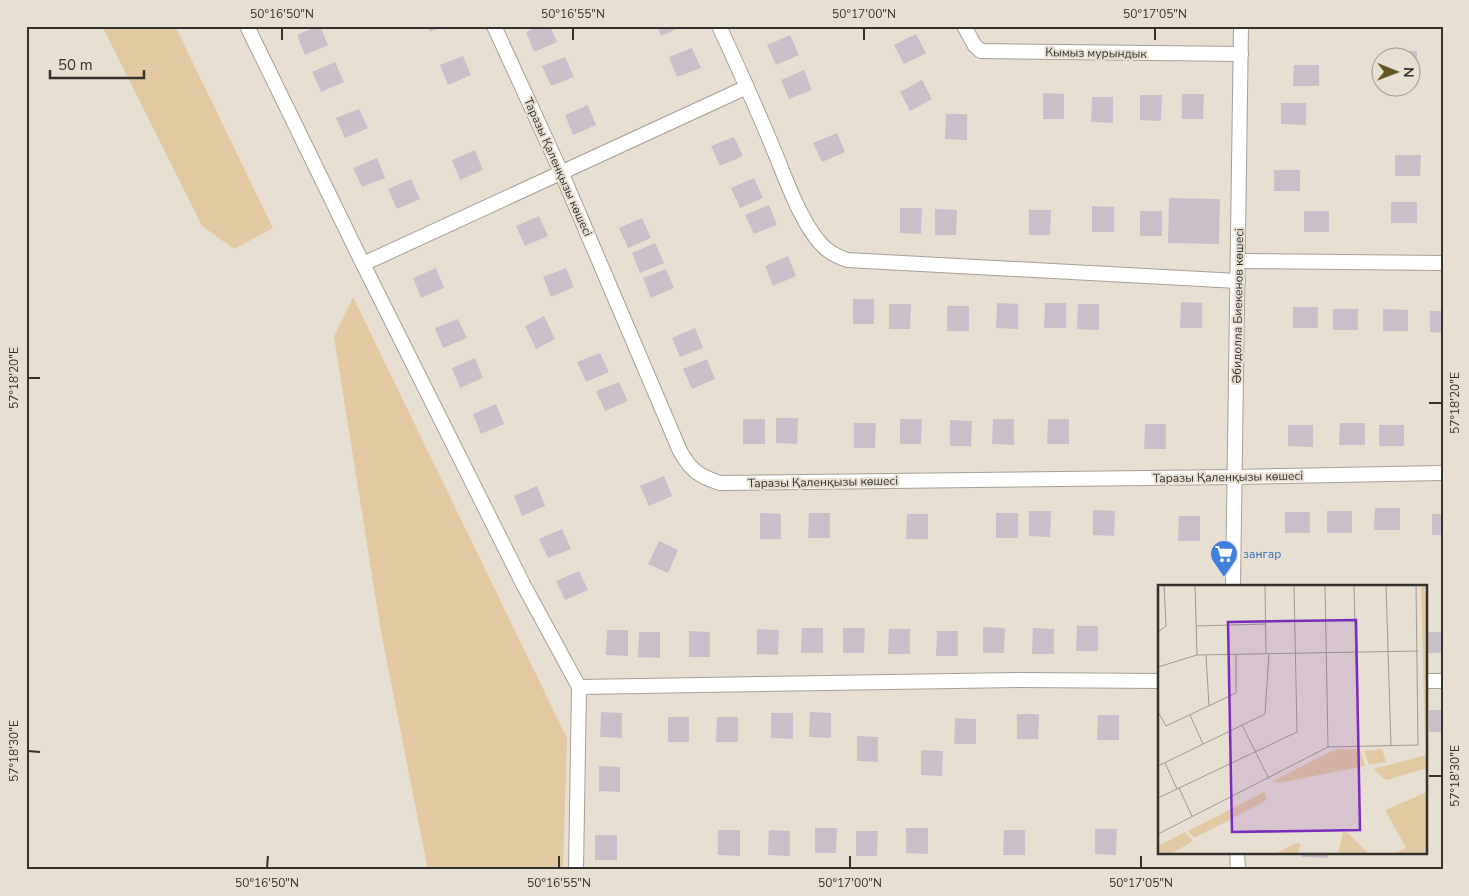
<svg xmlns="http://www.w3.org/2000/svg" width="1469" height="896" viewBox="0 0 1469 896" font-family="'Nunito Sans',sans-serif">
  <rect width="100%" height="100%" fill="#e8dfd3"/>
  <g fill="#e3c9a2">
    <polygon points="102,26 175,26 273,228 234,249 202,226"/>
    <polygon points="353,297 567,738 563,870 428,870 381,632 334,337"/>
  </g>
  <g fill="#cabfc9">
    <polygon points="318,26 320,26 328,45 305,55 297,35"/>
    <polygon points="427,26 444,26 430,32"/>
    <polygon points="540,26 550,26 557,42 534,52 526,32"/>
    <polygon points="657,26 683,26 661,36"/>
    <polygon points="916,34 926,53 904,64 894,45"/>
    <polygon points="790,35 799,55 776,65 767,45"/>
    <polygon points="692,48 701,68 677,77 669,57"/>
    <polygon points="1392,51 1417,51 1417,72 1412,72 1412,58 1392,58"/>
    <polygon points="463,56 471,75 448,85 440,65"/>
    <polygon points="565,57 574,77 551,86 542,66"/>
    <polygon points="335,62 344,82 321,92 312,72"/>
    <polygon points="1294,65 1319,65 1319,86 1293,86"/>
    <polygon points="804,70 812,90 789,99 781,80"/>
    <polygon points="922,80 932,99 910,111 900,92"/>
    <polygon points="1043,93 1064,94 1064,119 1043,119"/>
    <polygon points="1182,94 1204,94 1203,119 1182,119"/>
    <polygon points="1140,95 1162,95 1161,121 1140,120"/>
    <polygon points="1092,97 1113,97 1113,123 1091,122"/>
    <polygon points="1281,103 1306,103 1306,125 1281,124"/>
    <polygon points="588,105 596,125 573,135 565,115"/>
    <polygon points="359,109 368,128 345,138 336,118"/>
    <polygon points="946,114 967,114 967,140 945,139"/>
    <polygon points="837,133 845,152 822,162 813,143"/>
    <polygon points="734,137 743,156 720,166 711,146"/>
    <polygon points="475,150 483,170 460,180 452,160"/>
    <polygon points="1395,155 1421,155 1420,176 1395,176"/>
    <polygon points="377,158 385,178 362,187 353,168"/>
    <rect x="1274" y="170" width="26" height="21"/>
    <polygon points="754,178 763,198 740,208 731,188"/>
    <polygon points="411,179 420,199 397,209 388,189"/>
    <polygon points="1169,198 1220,199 1219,244 1168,243"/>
    <rect x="1391" y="202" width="26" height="21"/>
    <polygon points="769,205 777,225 754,234 745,215"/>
    <polygon points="1092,206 1114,207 1114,232 1092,232"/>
    <polygon points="900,208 922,208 921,234 900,233"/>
    <polygon points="935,209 957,210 956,235 935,235"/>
    <polygon points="1029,210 1051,210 1050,235 1029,235"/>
    <rect x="1140" y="211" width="22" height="25"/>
    <rect x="1304" y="211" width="25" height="21"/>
    <polygon points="539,216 548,236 525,246 516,226"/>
    <polygon points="642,218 651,238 628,248 619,228"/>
    <polygon points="655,243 664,263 640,273 632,253"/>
    <polygon points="788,256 796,276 773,286 765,266"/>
    <polygon points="436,268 444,288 421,298 413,278"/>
    <polygon points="566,268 574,287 551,297 543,277"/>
    <polygon points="666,269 674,288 651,298 643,278"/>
    <rect x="853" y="299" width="21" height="25"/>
    <polygon points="1181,302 1202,303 1202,328 1180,328"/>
    <polygon points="997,303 1018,304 1018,329 996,328"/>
    <polygon points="1045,303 1066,303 1066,328 1044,328"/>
    <polygon points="889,304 911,304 910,329 889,329"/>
    <polygon points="1078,304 1099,304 1099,330 1077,329"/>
    <rect x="947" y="306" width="22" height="25"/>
    <rect x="1293" y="307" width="25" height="21"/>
    <rect x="1333" y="309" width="25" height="21"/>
    <polygon points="1383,309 1408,310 1408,331 1383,331"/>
    <polygon points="1430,311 1443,311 1443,333 1430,332"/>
    <polygon points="544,316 555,339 536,349 525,326"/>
    <polygon points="458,319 467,338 443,348 435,328"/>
    <polygon points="695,328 703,348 680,357 672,338"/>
    <polygon points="600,353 609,372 586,382 577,362"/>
    <polygon points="475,358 483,378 460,388 452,368"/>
    <polygon points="707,359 715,379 692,389 683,369"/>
    <polygon points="619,382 628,401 605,411 596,391"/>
    <polygon points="496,404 504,424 481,434 473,414"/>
    <rect x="1441" y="417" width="2" height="22"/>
    <polygon points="776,418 798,418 797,444 776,443"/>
    <rect x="743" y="419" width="22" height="25"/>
    <polygon points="900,419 922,419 921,444 900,444"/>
    <polygon points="993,419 1014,419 1014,445 992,444"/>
    <polygon points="1048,419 1069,419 1069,444 1047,444"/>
    <polygon points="950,420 972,421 971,446 950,446"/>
    <polygon points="854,423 876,423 875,448 854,448"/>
    <polygon points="1340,423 1365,423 1365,445 1339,445"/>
    <polygon points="1145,424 1166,424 1166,449 1144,449"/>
    <polygon points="1288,425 1313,425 1313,447 1288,446"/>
    <rect x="1379" y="425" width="25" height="21"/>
    <polygon points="664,476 672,496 649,506 640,486"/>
    <polygon points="537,486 545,506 522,516 514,496"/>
    <polygon points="1375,508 1400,508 1400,530 1374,530"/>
    <polygon points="1093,510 1115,511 1114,536 1093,535"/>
    <polygon points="1029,511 1051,511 1050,537 1029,536"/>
    <rect x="1327" y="511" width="25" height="22"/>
    <rect x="1285" y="512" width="25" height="21"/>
    <polygon points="760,513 781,514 781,539 760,539"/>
    <polygon points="809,513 830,513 830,538 808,538"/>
    <rect x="996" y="513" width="22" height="25"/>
    <polygon points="907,514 928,514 928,539 906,539"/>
    <rect x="1432" y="514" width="11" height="21"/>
    <polygon points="1179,516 1200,516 1200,541 1178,541"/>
    <polygon points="562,529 571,549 548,558 539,539"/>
    <polygon points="659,541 678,550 668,573 648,564"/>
    <polygon points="579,571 588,590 565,600 556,581"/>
    <polygon points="1077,626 1098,626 1098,651 1076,651"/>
    <polygon points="983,627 1005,628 1004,653 983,653"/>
    <polygon points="802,628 823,628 823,653 801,653"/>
    <polygon points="843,628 865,628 864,653 843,653"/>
    <polygon points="1033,628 1054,629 1054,654 1032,654"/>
    <polygon points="757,629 779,630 778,655 757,654"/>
    <polygon points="889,629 910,629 910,654 888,654"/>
    <polygon points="607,630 628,630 628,656 606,655"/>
    <polygon points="689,631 710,632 710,657 689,657"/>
    <polygon points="937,631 958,631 958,656 936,656"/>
    <polygon points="639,632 660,632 660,658 638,657"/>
    <rect x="1425" y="632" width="17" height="21"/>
    <rect x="1429" y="710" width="14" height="22"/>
    <polygon points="601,712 622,713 622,738 600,737"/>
    <polygon points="810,712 831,713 831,738 809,737"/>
    <polygon points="771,713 793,713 793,739 771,738"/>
    <polygon points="1017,714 1039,714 1038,739 1017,739"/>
    <polygon points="1098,715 1119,715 1119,740 1097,740"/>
    <rect x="668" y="717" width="21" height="25"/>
    <polygon points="717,717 738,717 738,742 716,742"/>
    <polygon points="955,718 976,719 976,744 954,744"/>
    <polygon points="857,736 878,737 878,762 857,761"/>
    <polygon points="921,750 943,751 942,776 921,775"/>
    <polygon points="599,766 620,767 620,792 599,791"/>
    <polygon points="815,828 837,828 836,853 815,853"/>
    <polygon points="906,828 928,828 928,854 906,853"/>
    <polygon points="1095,829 1117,829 1116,855 1095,854"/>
    <polygon points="718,830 740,830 740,856 718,855"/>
    <polygon points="769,830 790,831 790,856 768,855"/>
    <polygon points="1004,830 1025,830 1025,855 1003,855"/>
    <polygon points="856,831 878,831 877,856 856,856"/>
    <rect x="595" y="835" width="22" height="25"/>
    <polygon points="1302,852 1328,852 1328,858 1302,857"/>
    <rect x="1355" y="852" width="16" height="2"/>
    <rect x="1380" y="852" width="25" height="3"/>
  </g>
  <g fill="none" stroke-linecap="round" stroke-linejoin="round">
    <defs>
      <g id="street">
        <polyline points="247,26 363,264 523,584 579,687 576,870"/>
        <path d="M494 26 562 174 680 451C691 471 699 476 720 483L1234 477 1443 473"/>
        <path d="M719 26C738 67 756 107 773 148 786 179 799 219 821 244 828 252 836 256 847 260L1238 281"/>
        <polyline points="964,26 975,46 981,51 1241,54"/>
        <polyline points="1239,261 1443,263"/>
        <polyline points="363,264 747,87"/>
        <polyline points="1233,586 1241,26"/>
        <polyline points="1425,681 1443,681"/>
        <polyline points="579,687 1021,680 1159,681"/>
        <polyline points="1237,852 1238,870"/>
      </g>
    </defs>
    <use href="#street" stroke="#a79f94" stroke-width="16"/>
    <use href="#street" stroke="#fff" stroke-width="14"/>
  </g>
  <path fill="none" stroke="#34312c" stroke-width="2" d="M282 40V28M573 40V28M864 40V28M1155 40V28M28 378H40M1429 403H1442M28 751 40 752M1429 776H1442M267 868 268 856M559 868V856M850 868V856M1141 868V856"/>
  <defs>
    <symbol id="supermarket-pin" viewBox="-11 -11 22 30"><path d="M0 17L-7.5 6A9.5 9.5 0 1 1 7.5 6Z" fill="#3f7fe0" stroke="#e8dfd3"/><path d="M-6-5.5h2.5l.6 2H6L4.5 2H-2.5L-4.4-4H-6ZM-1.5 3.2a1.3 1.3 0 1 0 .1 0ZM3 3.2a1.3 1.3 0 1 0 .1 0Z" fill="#fff"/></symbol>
  </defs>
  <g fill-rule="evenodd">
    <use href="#supermarket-pin" x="1208" y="538" width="32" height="43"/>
  </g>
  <g text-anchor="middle" stroke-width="4" stroke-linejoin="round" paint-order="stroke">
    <g font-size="12" fill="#34312c" stroke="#e8dfd3">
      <text transform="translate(1096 53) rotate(1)" y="4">Кымыз мурындык</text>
      <text transform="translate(558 167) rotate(66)" y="4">Таразы Қаленқызы көшесі</text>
      <text transform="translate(1238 306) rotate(-89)" y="4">Әбидолла Биекенов көшесі</text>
      <text transform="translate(1228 477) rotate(-1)" y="4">Таразы Қаленқызы көшесі</text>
      <text transform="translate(823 482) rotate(-1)" y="4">Таразы Қаленқызы көшесі</text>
    </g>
    <g font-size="12" fill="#366cbe" stroke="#e8dfd3" text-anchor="start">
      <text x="1243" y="558">зангар</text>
    </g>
  </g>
  <g transform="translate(1158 585)">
    <rect width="269" height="269" fill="#e8dfd3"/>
    <path d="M263 0H269L267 161ZM178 164H202L207 181 121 198 115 196ZM224 164 228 177 211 180 206 166ZM269 170V183L228 195 215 184ZM106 207 109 213 106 217 36 253 30 246ZM269 207V269H234L248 263 227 225ZM27 247 35 256 13 269H0V261ZM185 247 190 248 211 269H180ZM138 258 143 259 140 269H117Z" fill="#e3c9a2"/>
    <path fill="none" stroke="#a09990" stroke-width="1" d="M37 0 39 70M107 0 108 69M167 0 170 162M196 0 200 162M228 0 233 161M38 41 108 39M0 47 8 41 6 0M48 70 51 121M0 82 39 70 260 66M0 127 8 141 78 108V70M32 130 45 159M84 140 111 194M7 178 19 204M0 181 107 129 111 69M21 203 34 231M0 213 139 147 136 0M0 249 170 162 260 160 258 0"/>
    <path fill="#7b2cbf" fill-opacity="0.15" stroke="#7b2cbf" stroke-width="2.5" d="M198 35 202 245 74 247 70 37Z"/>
    <rect width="269" height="269" fill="none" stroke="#34312c" stroke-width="2.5"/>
  </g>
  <rect width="1469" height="896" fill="none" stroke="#e8dfd3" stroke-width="55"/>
  <g transform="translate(1396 72) rotate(91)"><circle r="24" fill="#e8dfd3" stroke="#a09990"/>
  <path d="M0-4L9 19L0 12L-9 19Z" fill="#695625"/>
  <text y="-8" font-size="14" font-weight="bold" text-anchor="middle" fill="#34312c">N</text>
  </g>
  <path d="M50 70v8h94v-8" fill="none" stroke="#34312c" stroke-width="2.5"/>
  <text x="58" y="70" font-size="15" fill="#34312c" stroke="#e8dfd3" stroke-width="4" paint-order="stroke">50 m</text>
  <rect x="28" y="28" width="1414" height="840" fill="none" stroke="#34312c" stroke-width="2"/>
  <g font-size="12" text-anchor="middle" fill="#34312c">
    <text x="282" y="18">50°16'50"N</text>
    <text x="573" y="18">50°16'55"N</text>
    <text x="864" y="18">50°17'00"N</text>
    <text x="1155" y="18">50°17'05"N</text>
    <text transform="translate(14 378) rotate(-90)" y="4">57°18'20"E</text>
    <text transform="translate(1455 403) rotate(-90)" y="4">57°18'20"E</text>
    <text transform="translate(14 751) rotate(-90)" y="4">57°18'30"E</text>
    <text transform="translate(1455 776) rotate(-90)" y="4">57°18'30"E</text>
    <text x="267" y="887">50°16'50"N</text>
    <text x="559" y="887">50°16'55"N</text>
    <text x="850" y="887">50°17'00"N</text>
    <text x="1141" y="887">50°17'05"N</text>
  </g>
</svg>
